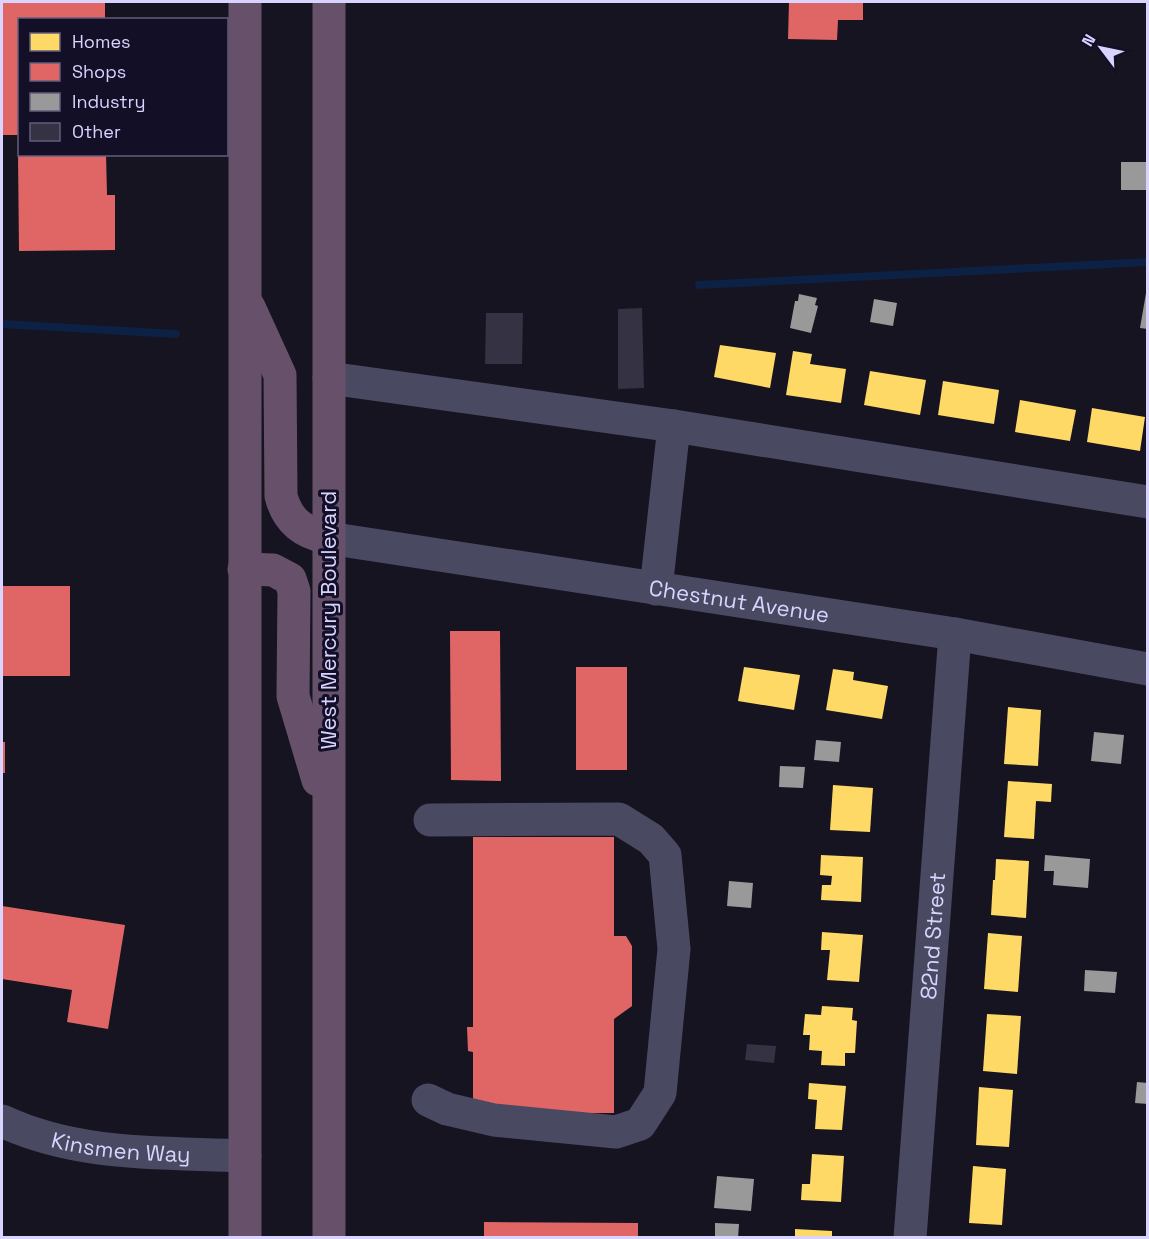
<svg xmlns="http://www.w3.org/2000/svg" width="1149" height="1239" viewBox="0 0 1149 1239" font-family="'Space Grotesk',sans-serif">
  <rect width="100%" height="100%" fill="#161421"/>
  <g fill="#ffd966">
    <polygon points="720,345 776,353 770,388 714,377"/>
    <polygon points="793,351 812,354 810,364 846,369 841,403 786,395"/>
    <polygon points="870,371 926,380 920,415 864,405"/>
    <polygon points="943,381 999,390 994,424 938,415"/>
    <polygon points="1020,400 1076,410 1070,441 1015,432"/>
    <polygon points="1092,408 1145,417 1140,451 1087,442"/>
    <polygon points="744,667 800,675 794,710 738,701"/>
    <polygon points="833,669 854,672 853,680 888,686 882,719 826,710"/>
    <polygon points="1008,707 1041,710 1038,766 1004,764"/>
    <polygon points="1008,781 1052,784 1051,802 1036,801 1034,839 1004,837"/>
    <polygon points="833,785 873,788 870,832 830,830"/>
    <polygon points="821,855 863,857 861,902 821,900 822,885 831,885 832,876 820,875"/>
    <polygon points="996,859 1029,861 1026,918 991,915 993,880 995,880"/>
    <polygon points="822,932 863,935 859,982 827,980 830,950 821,950"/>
    <polygon points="988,933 1022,936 1018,992 984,989"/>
    <polygon points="822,1006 853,1008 852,1020 857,1021 855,1053 845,1053 845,1066 821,1065 822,1051 809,1050 810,1035 803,1035 805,1014 821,1015"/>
    <polygon points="987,1014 1021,1016 1017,1074 983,1071"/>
    <polygon points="809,1083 846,1086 842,1130 815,1129 817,1100 808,1099"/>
    <polygon points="979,1087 1013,1090 1009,1147 976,1145"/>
    <polygon points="812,1154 844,1156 841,1202 801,1200 802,1184 810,1184"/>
    <polygon points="973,1166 1006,1169 1002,1225 969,1223"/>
    <polygon points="795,1229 832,1231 832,1238 795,1238"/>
  </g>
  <g fill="#e06666">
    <polygon points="2,2 105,2 105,20 20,20 20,135 2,135"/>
    <polygon points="789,2 863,2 863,20 838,20 837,40 788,39"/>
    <polygon points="18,154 106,154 107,195 115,195 115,250 19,251"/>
    <rect x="2" y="586" width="68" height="90"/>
    <polygon points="450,631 500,631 501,781 451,780"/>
    <rect x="576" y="667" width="51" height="103"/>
    <rect x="2" y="742" width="3" height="31"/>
    <polygon points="473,837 614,837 614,936 626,936 632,946 632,1006 614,1019 614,1113 473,1113 473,1052 468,1051 467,1027 473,1027"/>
    <polygon points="2,906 125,925 108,1029 67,1022 72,990 2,979"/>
    <polygon points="484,1222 638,1223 638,1238 484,1238"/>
  </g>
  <g fill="#999">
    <rect x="1121" y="162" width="27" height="28"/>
    <polygon points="1146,293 1148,294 1148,329 1140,328"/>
    <polygon points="799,294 817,298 815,305 818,306 811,333 790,328 795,301 798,301"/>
    <polygon points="874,299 897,303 893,326 870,322"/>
    <polygon points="1094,732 1124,735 1121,764 1091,761"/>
    <polygon points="816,740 841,742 839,762 814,760"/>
    <polygon points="780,766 805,767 803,788 779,787"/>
    <polygon points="1045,855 1090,859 1088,888 1053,885 1054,871 1044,871"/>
    <polygon points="729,881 753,883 751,908 727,906"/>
    <polygon points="1085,970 1117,972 1115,993 1084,991"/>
    <polygon points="1137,1082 1148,1083 1148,1104 1135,1103"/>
    <polygon points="717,1176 754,1179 751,1211 714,1208"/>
    <polygon points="715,1223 739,1224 738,1238 715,1238"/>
  </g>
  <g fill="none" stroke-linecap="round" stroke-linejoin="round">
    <g stroke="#0d2144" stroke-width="8">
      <polyline points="699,285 1148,262"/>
      <polyline points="2,324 176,334"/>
    </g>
  </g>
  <g fill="#343243">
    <polygon points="642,308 644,388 618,389 618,309"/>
    <polygon points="486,313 523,313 522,364 485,364"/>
    <polygon points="747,1044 776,1046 774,1063 745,1060"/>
  </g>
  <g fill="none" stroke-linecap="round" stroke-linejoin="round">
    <g stroke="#4a4962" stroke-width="33">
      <polyline points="329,378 674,426 1148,502"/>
      <path id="s1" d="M328 538 955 634 1148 669"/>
      <polyline points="656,589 674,426"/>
      <polyline points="428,1100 447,1109 494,1120 616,1132 640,1124 660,1093 674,949 665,855 651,839 619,819 430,820"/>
      <path id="s2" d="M2 1121C79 1157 162 1152 245 1156"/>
      <path id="s3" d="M910 1238 955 634"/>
    </g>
    <g stroke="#67516a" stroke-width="33">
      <polyline points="245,2 245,1238"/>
      <polyline points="329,2 329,1238"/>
      <path d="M249 307 280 375 281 496C288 522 303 532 328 538"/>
      <polyline points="244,569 273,570 290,579 294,591 293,696 318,780"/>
    </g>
  </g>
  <g text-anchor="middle" stroke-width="6" stroke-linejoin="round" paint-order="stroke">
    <g font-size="22" fill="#d9d4ff" stroke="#130f26">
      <text dy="8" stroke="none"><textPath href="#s1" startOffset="416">Chestnut Avenue</textPath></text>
      <text transform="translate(328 620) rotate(-90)" y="8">West Mercury Boulevard</text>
      <text dy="8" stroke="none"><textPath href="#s3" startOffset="303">82nd Street</textPath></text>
      <text dy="8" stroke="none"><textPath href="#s2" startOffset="123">Kinsmen Way</textPath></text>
    </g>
  </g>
  <rect width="1149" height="1239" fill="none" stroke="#d9d4ff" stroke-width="6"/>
  <rect x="18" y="18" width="210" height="138" fill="#130f26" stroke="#625e7d" stroke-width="1.5"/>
  <rect x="30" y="33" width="30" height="18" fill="#ffd966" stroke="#625e7d" stroke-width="1.5"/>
  <text x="72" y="48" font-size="18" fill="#d9d4ff">Homes</text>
  <rect x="30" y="63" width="30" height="18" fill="#e06666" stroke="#625e7d" stroke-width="1.5"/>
  <text x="72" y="78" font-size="18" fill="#d9d4ff">Shops</text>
  <rect x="30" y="93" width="30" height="18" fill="#999999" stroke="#625e7d" stroke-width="1.5"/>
  <text x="72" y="108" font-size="18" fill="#d9d4ff">Industry</text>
  <rect x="30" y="123" width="30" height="18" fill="#343243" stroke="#625e7d" stroke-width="1.5"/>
  <text x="72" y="138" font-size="18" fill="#d9d4ff">Other</text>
  <g transform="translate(1101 48) rotate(302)" stroke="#130f26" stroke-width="4.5" paint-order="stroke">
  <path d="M0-4.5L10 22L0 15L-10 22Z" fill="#d9d4ff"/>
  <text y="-9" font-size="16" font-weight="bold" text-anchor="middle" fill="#d9d4ff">N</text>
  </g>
</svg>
